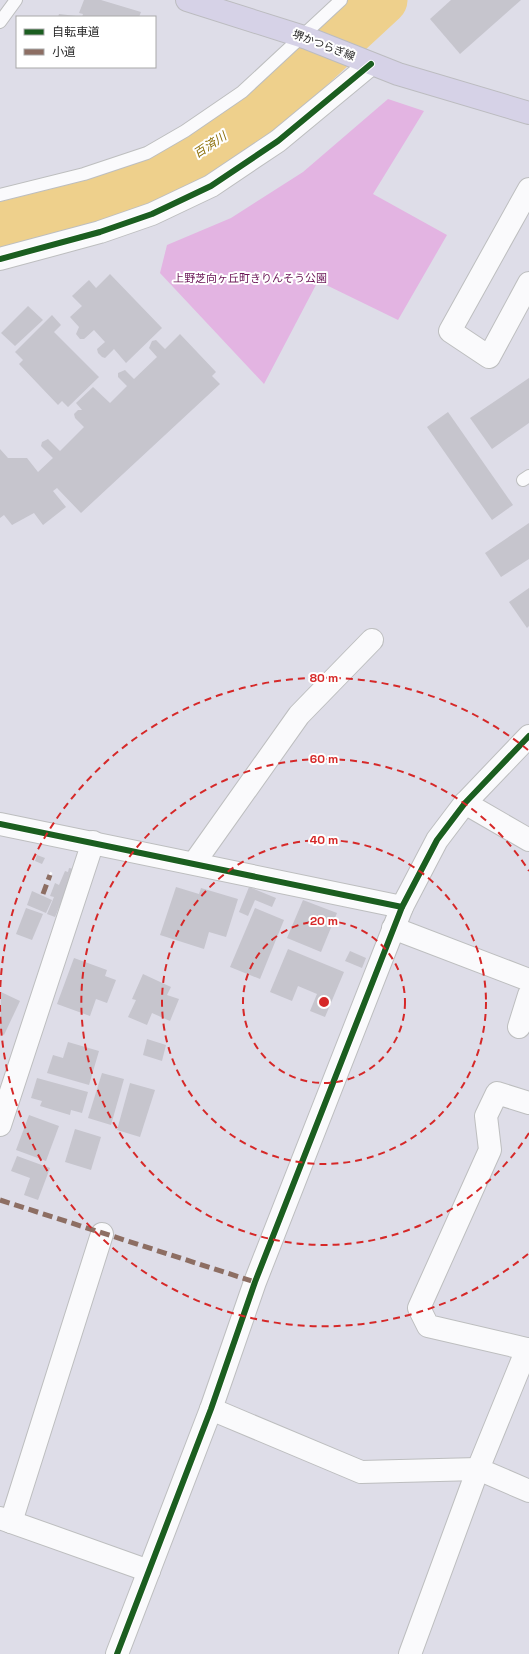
<svg xmlns="http://www.w3.org/2000/svg" width="529" height="1654" viewBox="0 0 529 1654" font-family="'Space Grotesk','Noto Sans JP',sans-serif">
  <rect width="100%" height="100%" fill="#dedde8"/>
  <polygon fill="#e3b4e2" points="388,99 424,111 373,194 447,235 398,320 318,281 264,384 160,273 167,245 231,218 303,172"/>
  <g fill="none" stroke-linecap="round" stroke-linejoin="round">
    <polyline stroke="#eed08c" stroke-width="49" points="0,227 78,207 145,182 204,150 276,99 383,0"/>
  </g>
  <g fill="#c6c5cd">
    <polygon points="84,0 101,0 141,12 139,17 82,17 83,14 79,13"/>
    <polygon points="451,0 521,0 460,54 430,19"/>
    <polygon points="59,14 76,16 76,17 58,17"/>
    <polygon points="110,274 162,328 126,363 114,349 105,358 102,357 98,353 97,349 105,342 94,330 84,339 80,339 76,334 79,327 70,317 82,306 72,296 89,280 96,288"/>
    <polygon points="28,306 43,320 15,346 1,333"/>
    <polygon points="52,315 61,325 54,332 99,377 68,407 62,401 58,405 19,364 23,360 15,352"/>
    <polygon points="180,334 216,372 212,376 220,384 81,513 57,488 53,491 66,507 43,525 34,513 12,525 4,515 0,518 0,449 8,458 27,458 38,472 53,458 41,446 42,442 48,439 60,451 84,427 75,418 74,414 78,410 82,410 76,403 93,387 110,403 127,386 118,377 118,373 125,370 134,379 157,357 149,348 152,341 156,340 165,349"/>
    <polygon points="529,378 529,423 492,449 470,418"/>
    <polygon points="448,412 513,505 492,520 427,427"/>
    <polygon points="529,523 529,559 501,577 485,553"/>
    <polygon points="529,588 529,626 527,628 509,602"/>
    <polygon points="37,855 45,858 42,864 35,861"/>
    <polygon points="69,868 74,869 73,874 55,917 47,914 54,897 50,896 55,883 59,885 65,871 68,872"/>
    <polygon points="176,887 199,894 201,888 238,899 226,937 209,932 204,949 160,935"/>
    <polygon points="249,887 276,898 272,907 255,900 248,916 239,912"/>
    <polygon points="32,891 52,900 46,913 27,905"/>
    <polygon points="303,900 337,913 321,952 287,938"/>
    <polygon points="26,908 43,914 32,940 16,934"/>
    <polygon points="255,908 284,920 260,979 230,967"/>
    <polygon points="288,949 344,972 325,1017 310,1011 317,994 298,986 292,1001 270,992"/>
    <polygon points="350,951 366,958 362,968 345,961"/>
    <polygon points="74,958 107,970 105,976 116,980 107,1003 96,999 90,1016 57,1004"/>
    <polygon points="143,974 171,987 167,995 179,999 170,1021 152,1013 147,1025 128,1017 136,1000 132,999"/>
    <polygon points="1,992 20,1001 4,1035 0,1033"/>
    <polygon points="147,1039 166,1045 162,1061 143,1055"/>
    <polygon points="68,1042 99,1051 89,1085 47,1073 53,1055 63,1058"/>
    <polygon points="102,1073 124,1079 111,1125 88,1118"/>
    <polygon points="37,1078 88,1092 82,1113 71,1110 70,1115 40,1106 42,1101 31,1098"/>
    <polygon points="130,1083 155,1090 140,1137 117,1130"/>
    <polygon points="29,1115 59,1126 46,1161 16,1150"/>
    <polygon points="75,1129 101,1137 91,1170 65,1162"/>
    <polygon points="17,1156 50,1168 38,1200 24,1195 30,1178 11,1171"/>
  </g>
  <g fill="none" stroke-linecap="round" stroke-linejoin="round">
    <defs>
      <g id="service">
        <polyline points="0,22 16,0"/>
        <polyline points="0,195 84,174 147,153 185,131 242,92 341,0"/>
        <polyline points="523,480 529,476"/>
      </g>
      <g id="minor">
        <polyline points="529,189 450,331 489,357 529,283"/>
        <polyline points="0,259 100,232 152,214 211,186 278,141 371,64"/>
        <polyline points="465,803 529,840"/>
        <polyline points="0,824 402,907"/>
        <polyline points="194,863 299,715 372,640"/>
        <polyline points="393,928 529,980"/>
        <polyline points="519,1027 529,995"/>
        <polyline points="0,1125 93,842"/>
        <polyline points="527,1349 428,1326 419,1308 490,1150 486,1116 497,1093 529,1103"/>
        <polyline points="211,1409 361,1472 478,1469 529,1491"/>
        <polyline points="0,1518 149,1571"/>
        <polyline points="11,1522 102,1234"/>
        <polyline points="117,1654 211,1409 255,1282 402,907 437,840 465,803 529,736"/>
        <polyline points="410,1654 478,1469 527,1349 529,1349"/>
      </g>
      <polyline id="primary" points="187,0 307,38 398,74 529,113"/>
    </defs>
    <use href="#service" stroke="#bdbebf" stroke-width="14"/>
    <use href="#minor" stroke="#bdbebf" stroke-width="24"/>
    <use href="#primary" stroke="#bcbcc0" stroke-width="24"/>
    <polyline stroke="#fafafc" stroke-width="2.5" stroke-dasharray="3 2" stroke-linecap="butt" points="50,875 52,871"/>
    <use href="#service" stroke="#fafafc" stroke-width="12"/>
    <use href="#minor" stroke="#fafafc" stroke-width="22"/>
    <use href="#primary" stroke="#d6d2e7" stroke-width="22"/>
    <g stroke="#8d6e63" stroke-width="5" stroke-dasharray="10 5" stroke-linecap="butt">
      <polyline points="43,894 50,875"/>
      <polyline points="0,1200 255,1282"/>
    </g>
    <defs>
      <g id="cycleway">
        <polyline points="0,259 100,232 152,214 211,186 278,141 371,64"/>
        <polyline points="0,824 402,907"/>
        <polyline points="117,1654 211,1409 255,1282 402,907 437,840 465,803 529,736"/>
      </g>
    </defs>
    <use href="#cycleway" stroke="#fff" stroke-width="8"/>
    <use href="#cycleway" stroke="#1b5e20" stroke-width="6"/>
  </g>
  <g fill="none" stroke="#d62828" stroke-width="2" stroke-dasharray="7 5">
    <circle cx="324" cy="1002" r="81"/>
    <circle cx="324" cy="1002" r="162"/>
    <path d="M529 1133A243 243 0 1 1 529 871"/>
    <path d="M528 1254A324 324 0 0 1 0 1005M0 999A324 324 0 0 1 528 750"/>
  </g>
  <g text-anchor="middle" stroke-width="4" stroke-linejoin="round" paint-order="stroke">
    <g font-size="11" fill="#292929" stroke="#fff">
      <text transform="translate(324 45) rotate(21)" y="4">堺かつらぎ線</text>
    </g>
    <g font-size="11" fill="#6a1556" stroke="#fff">
      <text x="250" y="282">上野芝向ヶ丘町きりんそう公園</text>
    </g>
    <g font-size="12" font-style="italic" fill="#8b6e07" stroke="#fff">
      <text transform="translate(210 145) rotate(-33)" y="4">百済川</text>
    </g>
  </g>
  <circle cx="324" cy="1002" r="6" fill="#d62828" stroke="#fff" stroke-width="2"/>
  <g font-size="12" text-anchor="middle" font-weight="bold" fill="#d62828" stroke="#fff" stroke-width="4" stroke-linejoin="round" paint-order="stroke">
    <text x="324" y="682">80 m</text>
    <text x="324" y="763">60 m</text>
    <text x="324" y="844">40 m</text>
    <text x="324" y="925">20 m</text>
  </g>
  <rect x="16" y="16" width="140" height="52" fill="#ffffff" stroke="#a9a9a9"/>
  <rect x="24" y="29" width="20" height="6" fill="#1b5e20" stroke="#a9a9a9"/>
  <text x="52" y="36" font-size="12" fill="#292929">自転車道</text>
  <rect x="24" y="49" width="20" height="6" fill="#8d6e63" stroke="#a9a9a9"/>
  <text x="52" y="56" font-size="12" fill="#292929">小道</text>
</svg>
